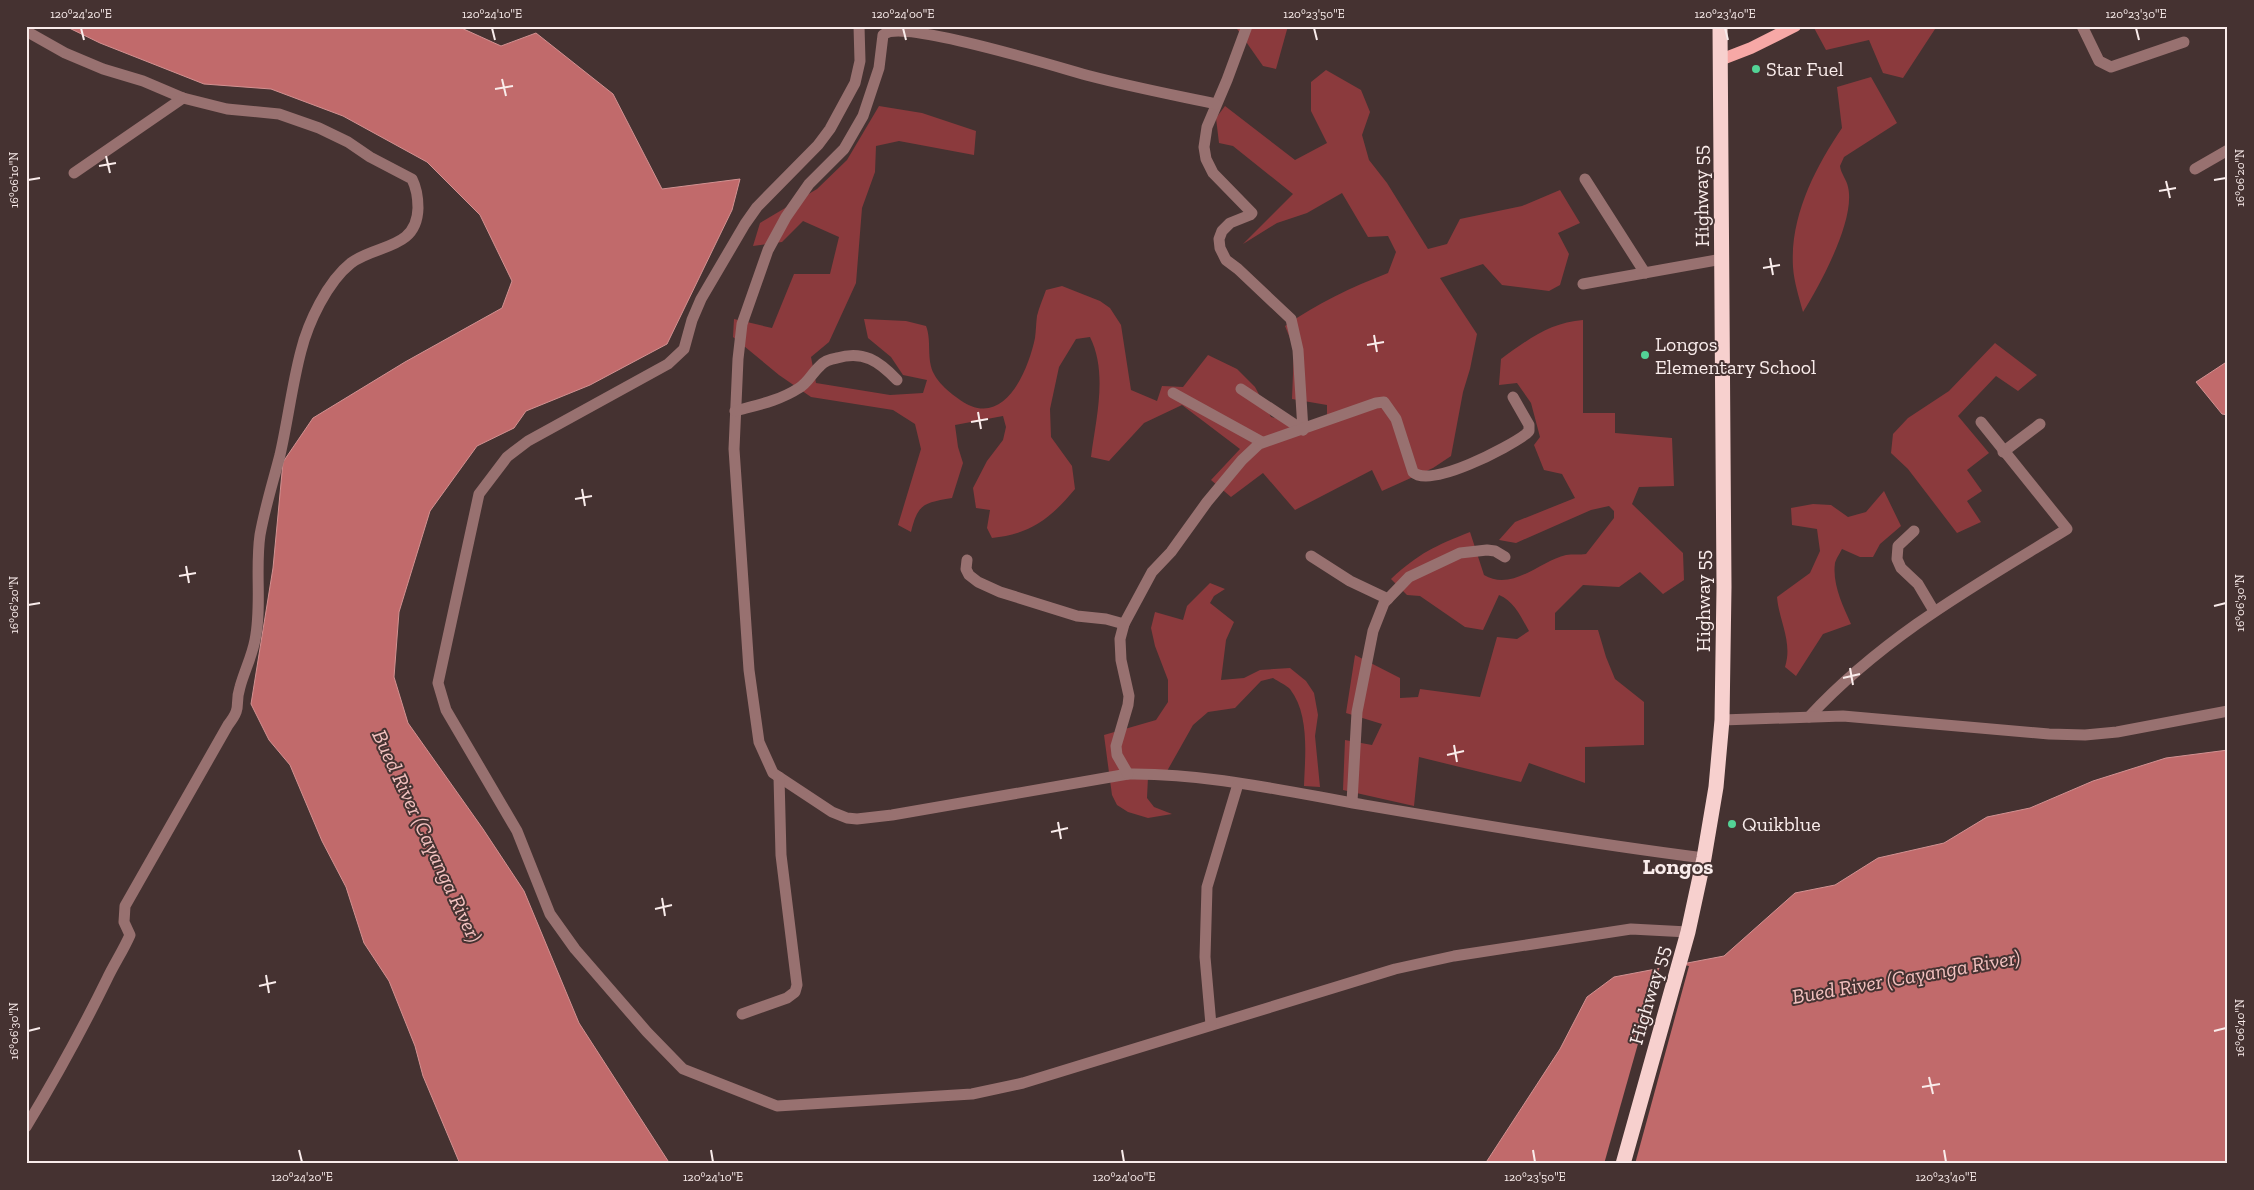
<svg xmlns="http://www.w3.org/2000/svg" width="2254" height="1190" viewBox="0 0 2254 1190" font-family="'Zilla Slab',serif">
  <rect width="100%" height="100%" fill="#453231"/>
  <g fill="#8b3a3d">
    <polygon points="1235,26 1288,26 1276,69 1263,66"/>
    <polygon points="1813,26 1937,26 1903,78 1883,73 1869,40 1826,50"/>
    <path d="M1326 70 1361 90 1370 112 1362 135 1369 160 1387 183 1428 249 1447 244 1460 219 1522 206 1560 190 1580 223 1558 233 1569 254 1560 285 1549 291 1502 285 1483 264 1440 278 1477 334 1470 369 1463 392 1451 456 1433 468 1382 491 1372 470 1295 510 1263 473 1231 497 1211 480 1240 449 1182 405 1144 423 1109 461 1091 457C1096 418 1108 373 1090 337L1076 339 1059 367 1050 409 1051 437 1072 466 1075 489C1051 518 1031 534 992 538L987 528 990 510 976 508 973 488 987 461 1003 440 1006 427 1003 416 955 425 958 447 963 463 952 498C924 503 918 503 911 532L898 525 921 449 915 424 893 410 811 397 779 375 733 337 734 319 772 328 794 274H830L839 237 803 221 782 242 753 246 760 223 817 189 847 160 879 106 922 113 976 131 974 155 899 141 876 146 875 172 862 208 856 283 829 342 811 357 816 383 890 395 923 393 927 380 903 375 891 357 868 338 864 319 906 321 926 326C932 341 926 359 934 374 939 385 959 401 971 406 1008 421 1029 367 1035 338 1036 331 1036 323 1037 316 1039 307 1043 299 1046 290L1062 286 1100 301 1110 308 1121 325 1131 390 1157 401 1162 386 1183 387 1208 355 1237 369 1255 387 1271 417 1306 425 1327 418V405L1292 399 1294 348 1285 326C1316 304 1352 287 1388 273L1396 252 1388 236 1368 237 1342 193 1307 213 1277 223 1243 244 1293 194 1233 146 1219 143 1216 118 1225 106 1295 160 1327 143 1311 111V82Z"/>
    <path d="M1871 77 1897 123 1844 157 1840 166C1841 174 1847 180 1848 187 1856 219 1820 285 1803 312 1799 297 1794 282 1793 267 1790 216 1815 168 1842 128L1837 87Z"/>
    <path d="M1583 320V413H1615V433L1672 438 1674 486 1639 487 1632 504 1683 553 1684 580 1663 594 1640 572 1619 587 1583 585 1555 613V630H1598L1606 657 1615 679 1644 702V745L1585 747V783L1529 763 1521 782 1419 757 1414 806 1343 790 1345 740 1372 745 1382 724 1346 713 1355 655 1400 678V698L1418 697 1420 689 1480 697 1497 637 1517 639 1529 631C1521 617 1514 601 1499 595L1483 630 1465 627 1420 596 1407 595 1391 579C1419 553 1435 546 1470 532L1484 575C1512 592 1540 561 1566 555 1572 554 1580 555 1586 554L1614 518V511L1609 506 1591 510 1516 543 1499 540 1515 522 1575 498 1562 474 1544 470 1534 445 1540 437 1531 403 1517 383 1499 385 1501 359C1527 340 1551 322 1583 320Z"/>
    <polygon points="1995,343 2037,375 2018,391 1996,376 1958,416 1989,453 1967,470 1982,491 1967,501 1981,522 1957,533 1908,469 1891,453 1893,434 1908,418 1949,391"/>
    <path d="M1884 491 1901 526 1880 544 1873 557H1860L1842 549C1840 553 1836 559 1835 563 1832 584 1843 606 1851 624L1823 634 1796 676 1785 667C1793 642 1779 621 1777 597L1810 573 1820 551 1817 529 1792 525 1791 508 1813 504 1831 505 1848 517 1866 512Z"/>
    <path d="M1210 583 1225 589 1214 596 1210 603 1234 622 1226 640 1221 680 1244 678 1260 670 1290 668 1306 681 1314 693 1318 715 1315 736 1320 787 1304 786C1305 756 1310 715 1290 689 1286 685 1279 682 1273 678L1261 681 1235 708 1208 712 1193 725 1162 780 1148 777 1147 798 1154 807 1172 814 1148 818 1128 812 1117 805 1112 795 1104 735 1156 720 1168 702V680L1155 646 1151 628 1155 612 1183 620 1187 606Z"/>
  </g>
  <g fill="#c16a6b" stroke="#d29191">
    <polygon points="65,26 457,26 501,46 536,33 613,94 662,189 740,179 732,210 667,344 590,385 526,411 514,428 477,446 430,511 399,612 394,677 408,723 483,829 524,891 579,1023 670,1164 460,1164 423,1076 415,1046 389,981 364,943 346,887 322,841 290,765 269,740 251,704 273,568 283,462 313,418 405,362 502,308 512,281 480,215 427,162 343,116 271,89 204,84 100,43"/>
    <polygon points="2228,361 2228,415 2222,414 2196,382"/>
    <polygon points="2228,750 2228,1164 1485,1164 1560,1049 1587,997 1614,977 1724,956 1795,893 1835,885 1878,858 1944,843 1987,817 2030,808 2093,781 2166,758"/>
  </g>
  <polygon fill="#453231" points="1677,963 1689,966 1635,1164 1604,1164 1660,966"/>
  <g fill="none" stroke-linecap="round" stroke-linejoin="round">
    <g stroke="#987170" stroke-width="11">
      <polyline points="859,26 860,61 855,83 830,129 818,145 757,207 745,224 701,299 692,320 684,349 668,364 528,441 507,457 479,494 438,683 446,710 517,831 550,914 575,949 647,1032 683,1069 777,1106 972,1094 1023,1083 1395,969 1454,956 1631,929 1688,932"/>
      <polyline points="1247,26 1227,80 1207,127 1204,147 1206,159 1213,173 1252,213 1250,215 1230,223 1222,231 1219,239 1220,248 1226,260 1238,269 1291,319 1298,350 1303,430"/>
      <polyline points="2082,26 2099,61 2111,67 2184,42"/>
      <path d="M26 31 65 53 103 69 143 81 183 98 227 109 279 114 319 128 348 142 370 157 412 179C417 189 418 198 418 208 417 250 376 244 351 263 327 282 308 323 301 351 292 385 288 420 280 455 273 482 265 507 260 535 255 569 262 606 255 640 252 656 244 672 240 687 234 706 243 706 228 725L125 906 124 922 130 935C123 951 114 964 107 979 82 1030 55 1079 26 1127"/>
      <path d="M1216 104C1174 95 1132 87 1090 76 1060 68 901 18 883 35L879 68 863 116 844 149 809 184 786 217 768 250 742 324 738 359 734 449 749 670 759 742 773 773 832 812 847 818 857 819 892 815 1128 774C1203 773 1280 790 1353 803 1470 823 1586 843 1704 858"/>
      <polyline points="2195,169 2228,150"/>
      <polyline points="74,173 183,98"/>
      <polyline points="1585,179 1645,273"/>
      <polyline points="1583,284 1722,259"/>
      <polyline points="1241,389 1303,430"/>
      <polyline points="1173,393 1262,442"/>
      <path d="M735 411C757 405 779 401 799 388 808 383 812 373 820 366 824 361 830 359 837 358 863 350 879 361 897 380"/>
      <polyline points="2003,452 2040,424"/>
      <polyline points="1914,531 1898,546 1897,559 1901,568 1918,584 1934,611"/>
      <polyline points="1311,556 1350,581 1388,599"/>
      <polyline points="967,560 966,569 969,575 978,582 1000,592 1077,616 1106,619 1124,624"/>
      <path d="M1809 717C1884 636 1974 586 2067 529L1981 422"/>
      <polyline points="1722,720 1843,716 2049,734 2085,735 2117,732 2228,711"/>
      <path d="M1128 774 1117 755 1116 746 1128 705 1129 696 1121 660 1120 639 1124 624 1152 572 1171 552 1207 502 1242 460 1259 444 1376 403 1384 402 1396 419 1413 472C1430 489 1509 447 1526 434L1529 431V425L1513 397"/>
      <polyline points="1352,802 1357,712 1373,631 1384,603 1409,577 1460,553 1487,550 1495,551 1505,557"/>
      <polyline points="742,1014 787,998 795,992 797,985 781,855 779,777"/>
      <polyline points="1211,1025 1205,957 1207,887 1238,784"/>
    </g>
    <polyline stroke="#f7a8a6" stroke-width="12" points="1720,60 1751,48 1795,26"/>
    <polyline stroke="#f7d0ce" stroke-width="15" points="1623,1164 1688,932 1704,858 1716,787 1722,720 1724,587 1720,26"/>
  </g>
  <path fill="none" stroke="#f9eceb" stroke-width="2" d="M81 28 84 40M492 28 495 40M903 28 906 40M1314 28 1317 40M1725 28 1728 40M2136 28 2139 40M502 79 506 96M495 89 513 86M106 156 110 173M99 166 116 163M28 180 40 178M2214 180 2226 178M2166 181 2170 198M2159 191 2176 188M1770 258 1773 275M1763 268 1780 265M1374 335 1377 352M1367 345 1384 342M978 412 981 429M971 422 988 419M582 489 585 506M575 499 592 496M186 566 189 583M179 576 196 573M28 605 40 603M2214 606 2226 603M1850 668 1853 685M1843 678 1860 674M1454 745 1457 762M1447 755 1464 751M1058 822 1061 839M1051 832 1068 828M662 898 665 916M655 909 672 905M266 975 269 993M259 986 276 982M28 1031 40 1028M2214 1031 2226 1028M1929 1077 1933 1094M1922 1087 1940 1084M299 1150 302 1162M711 1150 713 1162M1122 1150 1124 1162M1533 1150 1535 1162M1944 1150 1946 1162"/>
  <g fill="#53d396" stroke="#453231" stroke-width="2">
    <circle cx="1756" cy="69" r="5"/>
    <circle cx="1645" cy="355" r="5"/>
    <circle cx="1732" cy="824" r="5"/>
  </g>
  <g text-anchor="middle" stroke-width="4" stroke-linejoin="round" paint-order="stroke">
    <g font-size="20" fill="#f9eceb" stroke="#453231" text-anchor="start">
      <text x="1766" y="76">Star Fuel</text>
      <text x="1655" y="351">Longos<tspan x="1655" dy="23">Elementary School</tspan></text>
      <text x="1742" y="831">Quikblue</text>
    </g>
    <g font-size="20" fill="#f9eceb" stroke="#453231">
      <text transform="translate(1701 196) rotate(-91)" y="7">Highway 55</text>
      <text transform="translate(1703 601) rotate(-90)" y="7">Highway 55</text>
      <text transform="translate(1649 995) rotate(-74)" y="7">Highway 55</text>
    </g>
    <g font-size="21" font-style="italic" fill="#f3c2c0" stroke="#453231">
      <text transform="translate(427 836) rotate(65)" y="7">Bued River (Cayanga River)</text>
      <text transform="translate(1906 977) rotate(-10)" y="7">Bued River (Cayanga River)</text>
    </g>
    <g font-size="22" font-weight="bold" fill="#f9eceb" stroke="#453231">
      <text x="1678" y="874">Longos</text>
    </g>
  </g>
  <rect width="2254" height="1190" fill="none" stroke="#453231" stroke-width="55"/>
  <rect x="28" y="28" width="2198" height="1134" fill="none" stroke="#f9eceb" stroke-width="2"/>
  <g font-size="12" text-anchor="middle" fill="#f9eceb">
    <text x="81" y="18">120°24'20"E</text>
    <text x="492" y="18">120°24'10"E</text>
    <text x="903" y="18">120°24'00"E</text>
    <text x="1314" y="18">120°23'50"E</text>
    <text x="1725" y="18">120°23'40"E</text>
    <text x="2136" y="18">120°23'30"E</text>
    <text transform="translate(2240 178) rotate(-90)" y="4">16°06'20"N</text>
    <text transform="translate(14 180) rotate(-90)" y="4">16°06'10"N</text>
    <text transform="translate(2240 603) rotate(-90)" y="4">16°06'30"N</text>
    <text transform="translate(14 605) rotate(-90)" y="4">16°06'20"N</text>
    <text transform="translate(2240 1028) rotate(-90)" y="4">16°06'40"N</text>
    <text transform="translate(14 1031) rotate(-90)" y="4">16°06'30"N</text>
    <text x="302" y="1181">120°24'20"E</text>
    <text x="713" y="1181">120°24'10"E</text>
    <text x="1124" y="1181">120°24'00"E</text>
    <text x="1535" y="1181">120°23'50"E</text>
    <text x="1946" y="1181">120°23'40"E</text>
  </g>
</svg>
